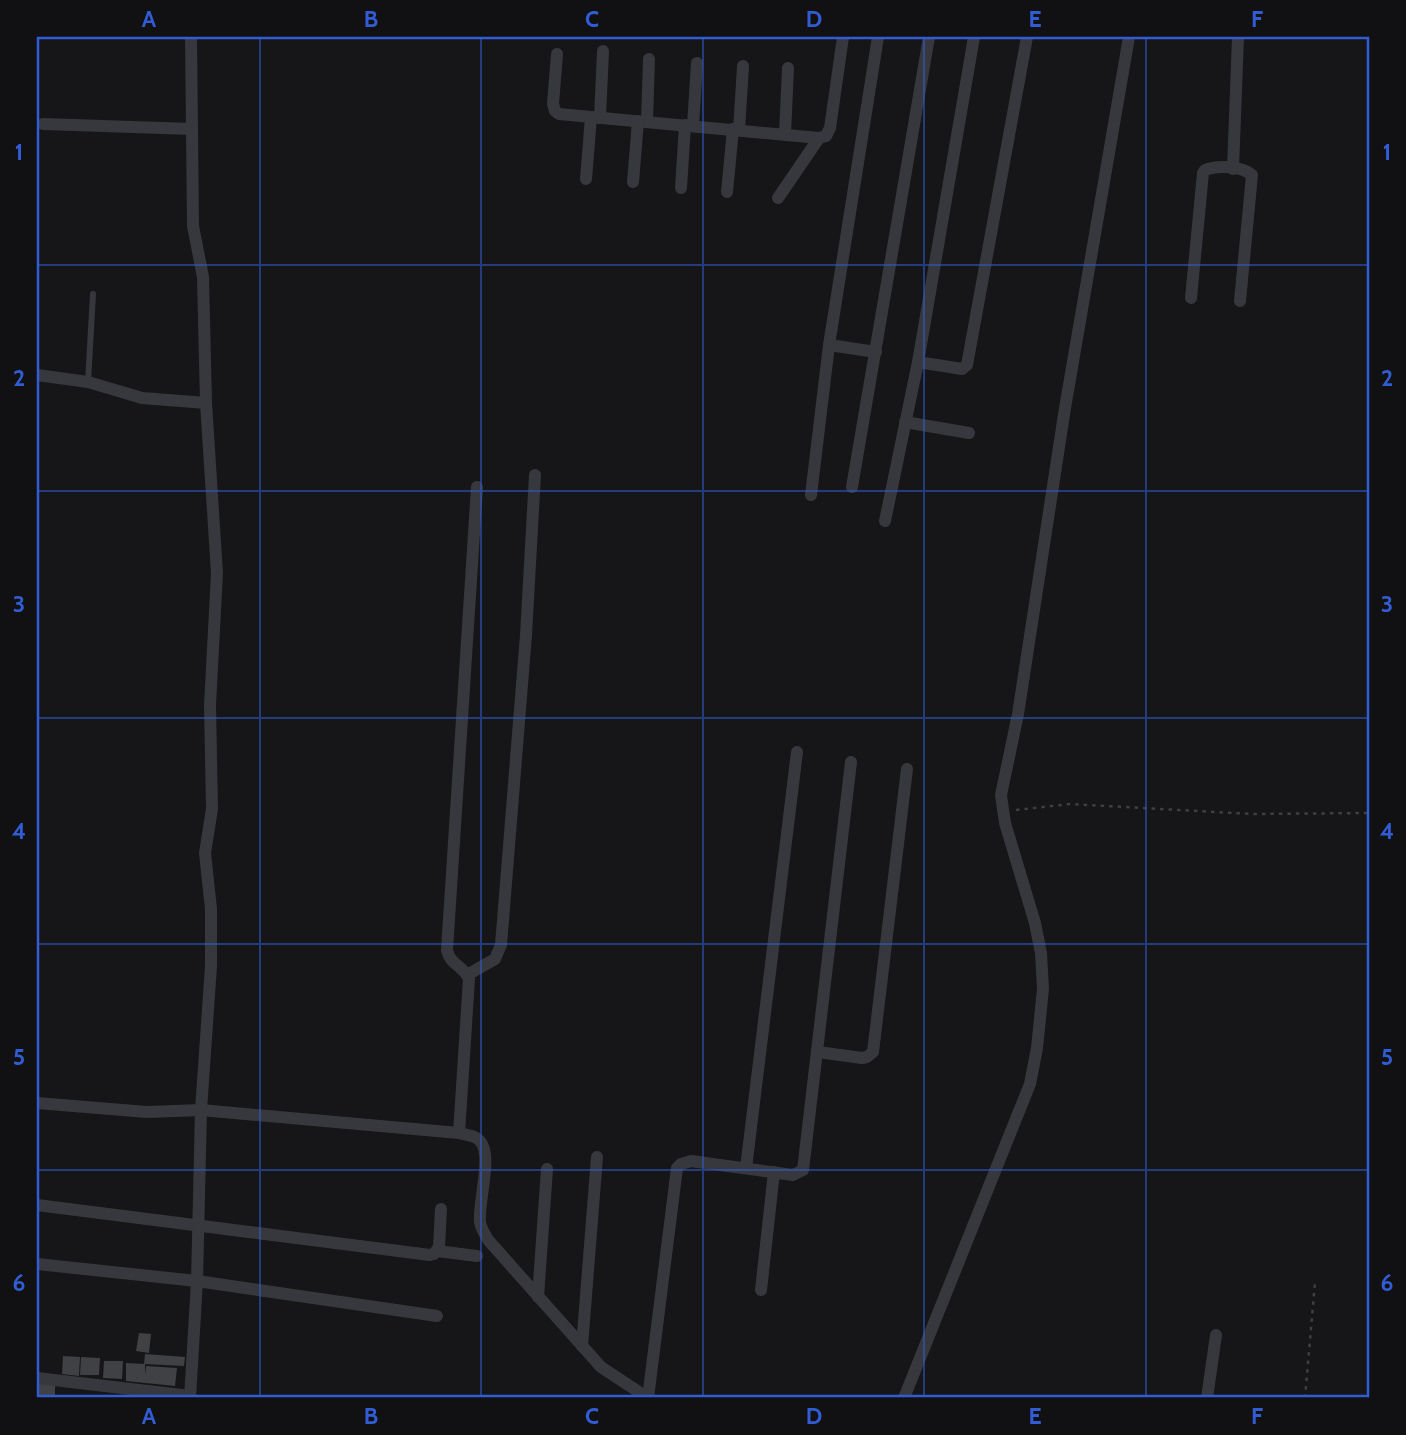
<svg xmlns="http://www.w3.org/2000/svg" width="1406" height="1435" viewBox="0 0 1406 1435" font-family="Cabin,sans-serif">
  <rect width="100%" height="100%" fill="#161618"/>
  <g fill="#404145">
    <polygon points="139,1333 151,1334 149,1353 136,1351"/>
    <polygon points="145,1354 185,1357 184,1366 144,1364"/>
    <polygon points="63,1356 80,1357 79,1376 62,1374"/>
    <polygon points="81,1357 100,1358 99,1375 80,1375"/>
    <polygon points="104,1361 123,1361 122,1379 103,1378"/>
    <polygon points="126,1363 145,1364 145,1375 146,1366 177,1368 175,1386 126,1381"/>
    <polygon points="37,1383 55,1384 55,1398 37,1398"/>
  </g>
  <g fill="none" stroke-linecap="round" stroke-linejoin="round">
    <g stroke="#3d3f44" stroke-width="2.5" stroke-dasharray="3.5 5" stroke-linecap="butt">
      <polyline points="1016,810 1070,804 1252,814 1369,813"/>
      <polyline points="1305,1398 1315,1282"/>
    </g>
    <polyline stroke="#37383d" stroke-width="6" points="88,382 93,294"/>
    <g stroke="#37383d" stroke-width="12">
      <polyline points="557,54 553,104 555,111 559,114 819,138 826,136 830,128 843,37"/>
      <polyline points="600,118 603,51"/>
      <polyline points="647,122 649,59"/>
      <polyline points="43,124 192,129"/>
      <polyline points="693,126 697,63"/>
      <polyline points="739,130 743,66"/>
      <polyline points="785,134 788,68"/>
      <polyline points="1233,169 1238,37"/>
      <polyline points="586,179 591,117"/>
      <polyline points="633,182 638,121"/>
      <polyline points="681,188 685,125"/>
      <polyline points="727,192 733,129"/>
      <polyline points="778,198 819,138"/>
      <path d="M1191 298 1203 173 1205 170C1217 165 1242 166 1252 175L1240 301"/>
      <polyline points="829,345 876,352"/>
      <polyline points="918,362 962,369 967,365 1027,37"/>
      <polyline points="37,375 88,382 142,398 206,403"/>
      <polyline points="905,422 969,433"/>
      <polyline points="852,487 929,37"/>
      <polyline points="811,495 829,345 878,37"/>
      <polyline points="885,521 918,362 974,37"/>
      <polyline points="467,975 495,959 501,945 526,635 535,475"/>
      <polyline points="818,1052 862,1058 867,1057 873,1052 907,769"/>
      <path d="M37 1103 147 1112 201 1110 459 1133C466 1135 475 1135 480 1141 493 1155 478 1202 480 1222 481 1229 485 1235 489 1241L601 1367 648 1398"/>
      <path d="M459 1133 469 979C464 966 450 965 447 950L477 487"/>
      <polyline points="746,1168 797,752"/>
      <polyline points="37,1205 430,1255 434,1254 439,1247 441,1209"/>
      <polyline points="437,1251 477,1256"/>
      <polyline points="37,1264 197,1281 437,1316"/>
      <polyline points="761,1290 774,1172"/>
      <polyline points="538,1297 547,1169"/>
      <polyline points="582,1346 597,1157"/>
      <polyline points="37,1378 190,1396"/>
      <polyline points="190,1398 197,1281 201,1110 211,966 211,909 205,853 212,809 210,705 217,573 206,403 203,277 193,226 191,37"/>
      <polyline points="648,1398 677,1168 681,1164 691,1161 793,1175 803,1170 851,762"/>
      <polyline points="904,1398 1030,1084 1037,1048 1043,989 1041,953 1035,923 1005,823 1001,795 1018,714 1065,408 1129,37"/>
      <polyline points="1207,1398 1216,1335"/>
    </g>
  </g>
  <path fill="none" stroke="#325cd3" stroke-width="2" stroke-opacity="0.55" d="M260 37V1398M481 37V1398M703 37V1398M924 37V1398M1146 37V1398M37 265H1369M37 491H1369M37 718H1369M37 944H1369M37 1170H1369"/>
  <rect width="1406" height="1435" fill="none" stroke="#111113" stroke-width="77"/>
  <rect x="38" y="38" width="1330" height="1358" fill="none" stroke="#325cd3" stroke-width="2.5"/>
  <g font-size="23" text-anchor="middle" font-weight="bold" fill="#325cd3">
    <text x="149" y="27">A</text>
    <text x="371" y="27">B</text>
    <text x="592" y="27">C</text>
    <text x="814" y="27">D</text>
    <text x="1035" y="27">E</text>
    <text x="1257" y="27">F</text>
    <text x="19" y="160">1</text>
    <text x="1387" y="160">1</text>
    <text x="19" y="386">2</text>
    <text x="1387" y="386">2</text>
    <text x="19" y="612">3</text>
    <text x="1387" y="612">3</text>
    <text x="19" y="839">4</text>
    <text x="1387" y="839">4</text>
    <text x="19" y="1065">5</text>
    <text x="1387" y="1065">5</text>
    <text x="19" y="1291">6</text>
    <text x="1387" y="1291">6</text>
    <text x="149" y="1424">A</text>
    <text x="371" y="1424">B</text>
    <text x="592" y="1424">C</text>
    <text x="814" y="1424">D</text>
    <text x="1035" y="1424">E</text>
    <text x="1257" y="1424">F</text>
  </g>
</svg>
